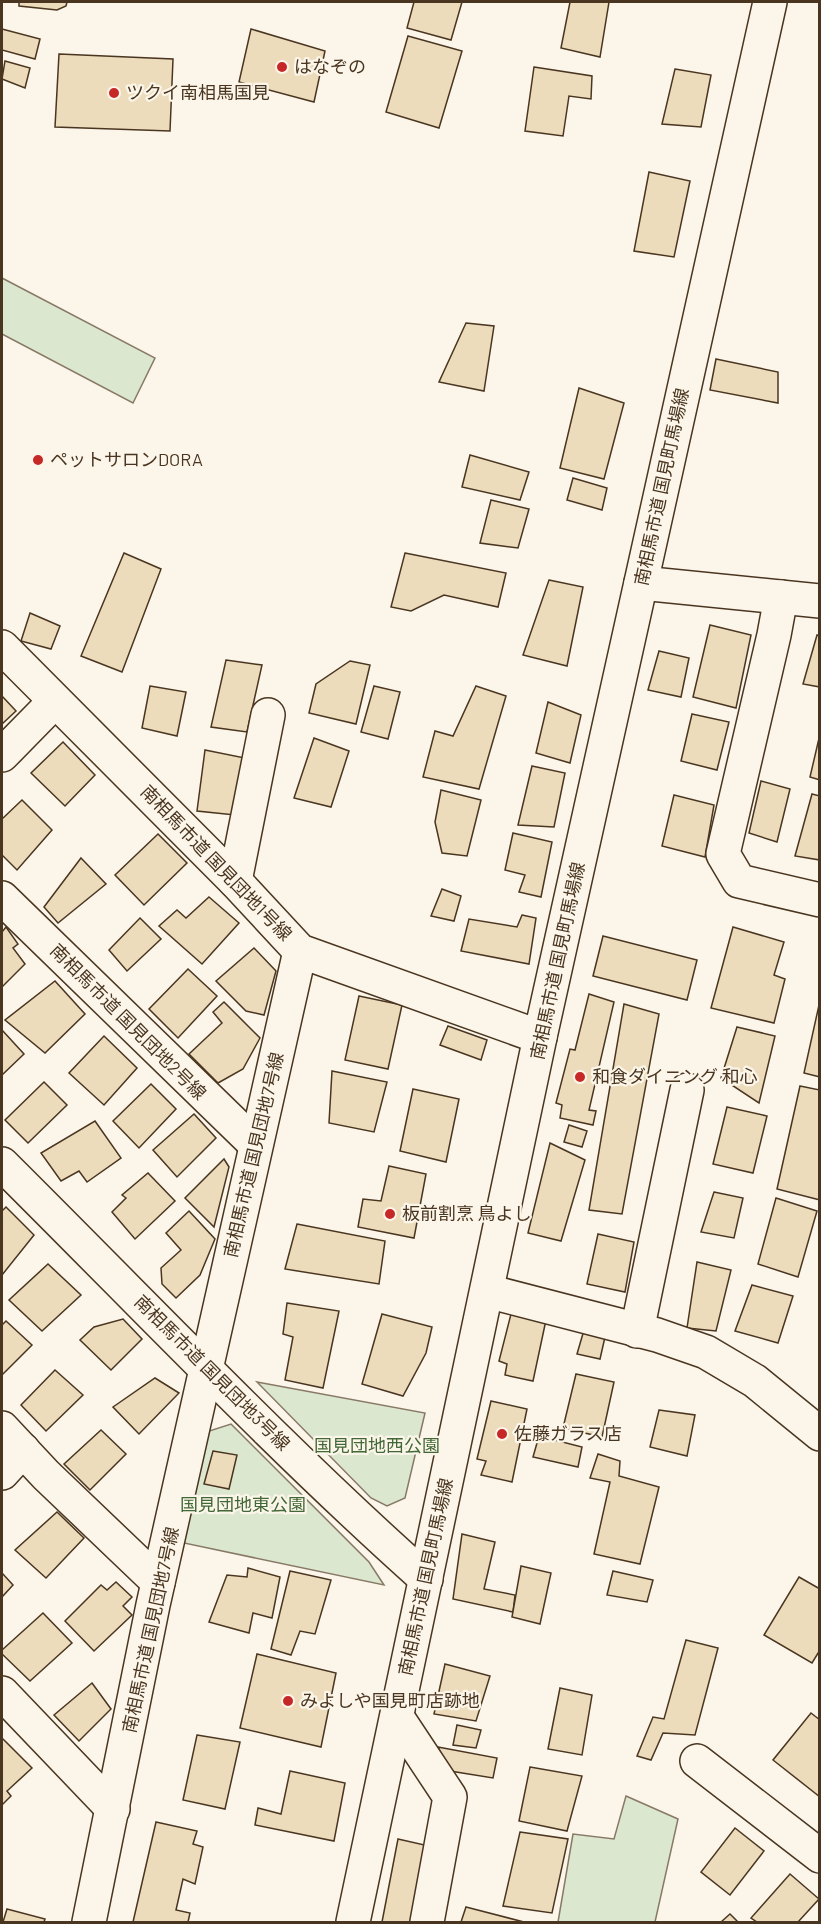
<svg xmlns="http://www.w3.org/2000/svg" width="821" height="1924" viewBox="0 0 821 1924" font-family="Barlow,'Noto Sans JP',sans-serif">
  <rect width="100%" height="100%" fill="#fbf6e9"/>
  <g fill="#dce7d0" stroke="#887966" stroke-width="1.5">
    <polygon points="2,278 155,358 133,403 2,334"/>
    <polygon points="257,1382 425,1413 405,1498 387,1506 371,1498"/>
    <polygon points="231,1424 369,1562 384,1585 184,1543 206,1432"/>
    <polygon points="626,1796 678,1819 655,1922 558,1922 573,1834 614,1839"/>
  </g>
  <g fill="#ecdcbc" stroke="#4a3520" stroke-width="1.5">
    <polygon points="19,2 67,2 66,6 57,10 19,6"/>
    <polygon points="414,2 462,2 451,40 407,28"/>
    <polygon points="570,2 609,2 600,57 561,48"/>
    <polygon points="2,29 40,39 35,59 2,50"/>
    <polygon points="251,29 325,51 314,102 239,82"/>
    <polygon points="408,36 462,51 439,128 386,112"/>
    <polygon points="59,54 173,59 170,131 55,127"/>
    <polygon points="5,61 30,68 25,88 2,79"/>
    <polygon points="534,67 592,76 591,99 569,96 563,136 525,131"/>
    <polygon points="675,69 711,75 701,127 662,124"/>
    <polygon points="649,172 690,181 674,257 634,251"/>
    <polygon points="466,323 494,326 484,391 439,382"/>
    <polygon points="716,359 778,372 778,403 710,390"/>
    <polygon points="579,388 624,403 604,479 560,468"/>
    <polygon points="470,455 529,472 520,500 462,487"/>
    <polygon points="573,478 607,488 602,510 567,500"/>
    <polygon points="491,500 529,509 518,548 480,543"/>
    <polygon points="124,553 161,569 122,672 81,656"/>
    <polygon points="405,553 506,573 498,607 444,595 411,611 391,607"/>
    <polygon points="549,580 583,587 567,666 523,655"/>
    <polygon points="30,613 60,626 51,649 21,641"/>
    <polygon points="710,625 751,635 736,708 693,697"/>
    <polygon points="817,635 820,636 820,687 803,684"/>
    <polygon points="659,651 689,658 681,697 648,690"/>
    <polygon points="226,660 262,665 247,732 211,727"/>
    <polygon points="350,661 370,665 356,724 309,713 316,684"/>
    <polygon points="150,686 186,692 177,736 142,728"/>
    <polygon points="374,686 400,692 388,739 361,732"/>
    <polygon points="476,686 506,696 479,789 423,777 435,731 453,736"/>
    <polygon points="2,696 16,711 2,724"/>
    <polygon points="548,702 581,715 570,763 536,753"/>
    <polygon points="692,714 729,722 717,770 681,761"/>
    <polygon points="820,734 820,780 810,777"/>
    <polygon points="314,738 349,751 331,807 294,798"/>
    <polygon points="63,742 95,775 65,806 31,773"/>
    <polygon points="205,750 245,758 235,815 197,811"/>
    <polygon points="532,766 565,773 554,827 518,825"/>
    <polygon points="761,781 790,789 777,842 749,833"/>
    <polygon points="441,790 481,800 467,856 442,853 435,822"/>
    <polygon points="812,794 820,796 820,860 795,856"/>
    <polygon points="674,795 714,805 705,857 662,846"/>
    <polygon points="22,800 52,830 17,870 2,855 2,819"/>
    <polygon points="513,833 552,842 541,897 519,892 525,875 505,870"/>
    <polygon points="158,834 187,863 144,905 115,875"/>
    <polygon points="81,858 106,884 58,923 44,907"/>
    <polygon points="442,889 461,896 454,921 431,916"/>
    <polygon points="209,897 239,923 202,964 159,926 177,910 186,918"/>
    <polygon points="522,915 536,918 529,964 461,951 469,919 517,927"/>
    <polygon points="140,918 161,939 127,971 109,950"/>
    <polygon points="6,927 18,944 13,948 25,964 2,987 2,932"/>
    <polygon points="733,927 784,942 774,975 785,979 774,1023 711,1008"/>
    <polygon points="603,936 697,960 687,1000 593,976"/>
    <polygon points="254,948 276,971 264,1015 246,1011 216,981"/>
    <polygon points="188,969 217,996 178,1038 149,1009"/>
    <polygon points="55,981 85,1014 45,1053 5,1020"/>
    <polygon points="589,994 614,1002 589,1110 596,1111 593,1125 560,1118 562,1105 556,1103 570,1049 575,1050"/>
    <polygon points="359,996 402,1005 388,1069 345,1060"/>
    <polygon points="224,1002 260,1038 243,1069 218,1083 189,1054 222,1023 213,1012"/>
    <polygon points="624,1004 659,1014 622,1214 589,1210"/>
    <polygon points="819,1005 820,1005 820,1077 804,1073"/>
    <polygon points="448,1026 487,1040 481,1060 440,1045"/>
    <polygon points="737,1027 775,1036 759,1103 721,1078"/>
    <polygon points="2,1030 24,1054 2,1075"/>
    <polygon points="104,1036 137,1068 104,1105 69,1073"/>
    <polygon points="332,1071 387,1082 374,1132 329,1123"/>
    <polygon points="44,1082 67,1105 28,1143 5,1120"/>
    <polygon points="151,1084 176,1109 139,1148 113,1121"/>
    <polygon points="800,1086 820,1090 820,1200 777,1189"/>
    <polygon points="413,1089 459,1099 446,1162 400,1151"/>
    <polygon points="727,1107 767,1116 753,1173 713,1164"/>
    <polygon points="194,1114 216,1138 177,1177 153,1150"/>
    <polygon points="95,1121 121,1158 87,1182 79,1171 61,1181 41,1153"/>
    <polygon points="569,1125 587,1131 582,1147 564,1142"/>
    <polygon points="550,1143 585,1160 561,1241 528,1233"/>
    <polygon points="224,1159 229,1167 214,1227 185,1198"/>
    <polygon points="389,1166 426,1174 414,1238 358,1227 363,1199 381,1201"/>
    <polygon points="148,1173 175,1201 135,1239 112,1212 126,1198 122,1195"/>
    <polygon points="714,1192 743,1198 734,1238 701,1232"/>
    <polygon points="776,1198 817,1211 798,1277 758,1264"/>
    <polygon points="6,1207 34,1235 2,1275 2,1211"/>
    <polygon points="189,1211 215,1239 200,1275 176,1298 162,1284 161,1268 181,1250 166,1233"/>
    <polygon points="297,1224 385,1241 379,1284 285,1269"/>
    <polygon points="598,1234 634,1242 625,1292 587,1284"/>
    <polygon points="697,1262 731,1270 716,1331 687,1328"/>
    <polygon points="48,1264 81,1295 42,1331 9,1300"/>
    <polygon points="752,1285 793,1296 778,1343 735,1331"/>
    <polygon points="287,1303 339,1311 323,1388 285,1380 293,1337 283,1334"/>
    <polygon points="382,1314 432,1327 426,1353 403,1396 362,1384"/>
    <polygon points="511,1314 546,1320 533,1381 505,1375 507,1364 499,1361"/>
    <polygon points="123,1319 142,1339 111,1370 80,1340 94,1327"/>
    <polygon points="6,1321 32,1345 2,1375 2,1325"/>
    <polygon points="584,1330 605,1337 600,1359 577,1354"/>
    <polygon points="55,1370 83,1395 46,1431 21,1405"/>
    <polygon points="576,1374 614,1382 602,1437 563,1428"/>
    <polygon points="155,1378 179,1393 139,1434 113,1407"/>
    <polygon points="491,1401 527,1409 512,1482 481,1475 486,1461 477,1459"/>
    <polygon points="659,1410 695,1415 687,1456 650,1447"/>
    <polygon points="101,1430 126,1454 90,1490 64,1464"/>
    <polygon points="539,1436 582,1447 578,1467 533,1457"/>
    <polygon points="213,1451 237,1455 229,1489 204,1484"/>
    <polygon points="598,1454 620,1461 619,1476 659,1487 640,1564 594,1554 610,1482 590,1478"/>
    <polygon points="57,1512 84,1538 46,1578 15,1550"/>
    <polygon points="462,1534 495,1542 484,1589 515,1595 513,1612 453,1599"/>
    <polygon points="521,1566 551,1573 540,1624 512,1617"/>
    <polygon points="248,1568 280,1577 272,1618 253,1613 249,1633 209,1622 227,1575 247,1577"/>
    <polygon points="290,1571 331,1580 315,1634 300,1631 291,1655 271,1649"/>
    <polygon points="613,1571 653,1580 647,1602 607,1595"/>
    <polygon points="2,1573 13,1585 2,1597"/>
    <polygon points="799,1577 820,1589 820,1650 812,1663 764,1635"/>
    <polygon points="116,1582 132,1597 123,1606 132,1615 94,1651 65,1621 101,1585 107,1590"/>
    <polygon points="43,1613 72,1643 30,1681 2,1654 2,1650"/>
    <polygon points="686,1640 718,1648 695,1735 663,1733 651,1760 637,1756 653,1717 664,1719"/>
    <polygon points="257,1654 336,1673 321,1747 240,1728"/>
    <polygon points="445,1664 490,1676 476,1721 434,1714"/>
    <polygon points="92,1683 111,1709 79,1741 54,1715"/>
    <polygon points="560,1688 592,1695 582,1755 548,1749"/>
    <polygon points="811,1713 820,1720 820,1797 773,1760"/>
    <polygon points="457,1725 481,1730 476,1748 453,1745"/>
    <polygon points="197,1735 240,1742 225,1809 183,1800"/>
    <polygon points="2,1738 32,1768 7,1791 11,1796 2,1805"/>
    <polygon points="438,1747 497,1758 493,1778 450,1771"/>
    <polygon points="530,1767 582,1776 567,1831 519,1821"/>
    <polygon points="290,1771 345,1783 334,1841 255,1825 258,1808 281,1814"/>
    <polygon points="156,1822 197,1831 193,1844 203,1847 195,1884 183,1879 176,1910 190,1913 188,1922 133,1922"/>
    <polygon points="735,1828 764,1851 730,1895 701,1872"/>
    <polygon points="520,1832 568,1839 552,1913 503,1906"/>
    <polygon points="398,1839 429,1846 414,1922 382,1922"/>
    <polygon points="790,1874 819,1899 798,1922 757,1922 751,1918"/>
    <polygon points="466,1907 524,1922 461,1922"/>
    <polygon points="7,1909 45,1919 44,1922 3,1922"/>
    <polygon points="730,1914 738,1922 721,1922"/>
  </g>
  <g fill="none" stroke-linecap="round" stroke-linejoin="round">
    <defs>
      <g id="minor">
        <polyline points="641,583 820,601"/>
        <polyline points="781,597 774,635 723,854 739,881 820,900"/>
        <polyline points="2,647 235,881 300,951 540,1037"/>
        <polyline points="2,755 55,701"/>
        <polyline points="235,881 268,715"/>
        <polyline points="2,898 255,1144"/>
        <path d="M2 1164C142 1303 278 1447 426 1579"/>
        <polyline points="487,1291 657,1335 706,1352 755,1381 820,1434"/>
        <polyline points="637,1331 687,1090"/>
        <polyline points="2,1428 46,1475 158,1582"/>
        <polyline points="2,1473 23,1450"/>
        <polyline points="2,1693 113,1809"/>
        <polyline points="397,1717 450,1797 427,1922"/>
        <polyline points="697,1761 820,1856"/>
        <polyline points="89,1922 153,1605 300,951"/>
        <polyline points="353,1922 540,1037 770,2"/>
      </g>
    </defs>
    <use href="#minor" stroke="#4a3520" stroke-width="36"/>
    <use href="#minor" stroke="#fbf6e9" stroke-width="33"/>
  </g>
  <g fill="#c62828" stroke="#fbf6e9" stroke-width="2">
    <circle cx="282" cy="67" r="6"/>
    <circle cx="114" cy="93" r="6"/>
    <circle cx="38" cy="460" r="6"/>
    <circle cx="580" cy="1077" r="6"/>
    <circle cx="390" cy="1214" r="6"/>
    <circle cx="502" cy="1434" r="6"/>
    <circle cx="288" cy="1701" r="6"/>
  </g>
  <g text-anchor="middle" stroke-width="4.5" stroke-linejoin="round" paint-order="stroke">
    <g font-size="18" fill="#4a3520" stroke="#fbf6e9" text-anchor="start">
      <text x="294" y="73">はなぞの</text>
      <text x="126" y="99">ツクイ南相馬国見</text>
      <text x="50" y="466">ペットサロンDORA</text>
      <text x="592" y="1083">和食ダイニング 和心</text>
      <text x="402" y="1220">板前割烹 鳥よし</text>
      <text x="514" y="1440">佐藤ガラス店</text>
      <text x="300" y="1707">みよしや国見町店跡地</text>
    </g>
    <g font-size="18" fill="#4a3520" stroke="#fbf6e9">
      <text transform="translate(662 487) rotate(-78)" y="6">南相馬市道 国見町馬場線</text>
      <text transform="translate(216 863) rotate(46)" y="6">南相馬市道 国見団地1号線</text>
      <text transform="translate(558 961) rotate(-78)" y="6">南相馬市道 国見町馬場線</text>
      <text transform="translate(128 1022) rotate(45)" y="6">南相馬市道 国見団地2号線</text>
      <text transform="translate(254 1155) rotate(-77)" y="6">南相馬市道 国見団地7号線</text>
      <text transform="translate(212 1373) rotate(45)" y="6">南相馬市道 国見団地3号線</text>
      <text transform="translate(426 1577) rotate(-78)" y="6">南相馬市道 国見町馬場線</text>
      <text transform="translate(151 1630) rotate(-78)" y="6">南相馬市道 国見団地7号線</text>
    </g>
    <g font-size="18" fill="#436837" stroke="#fbf6e9">
      <text x="377" y="1452">国見団地西公園</text>
      <text x="243" y="1511">国見団地東公園</text>
    </g>
  </g>
  <rect width="821" height="1924" fill="none" stroke="#4a3520" stroke-width="6"/>
</svg>
